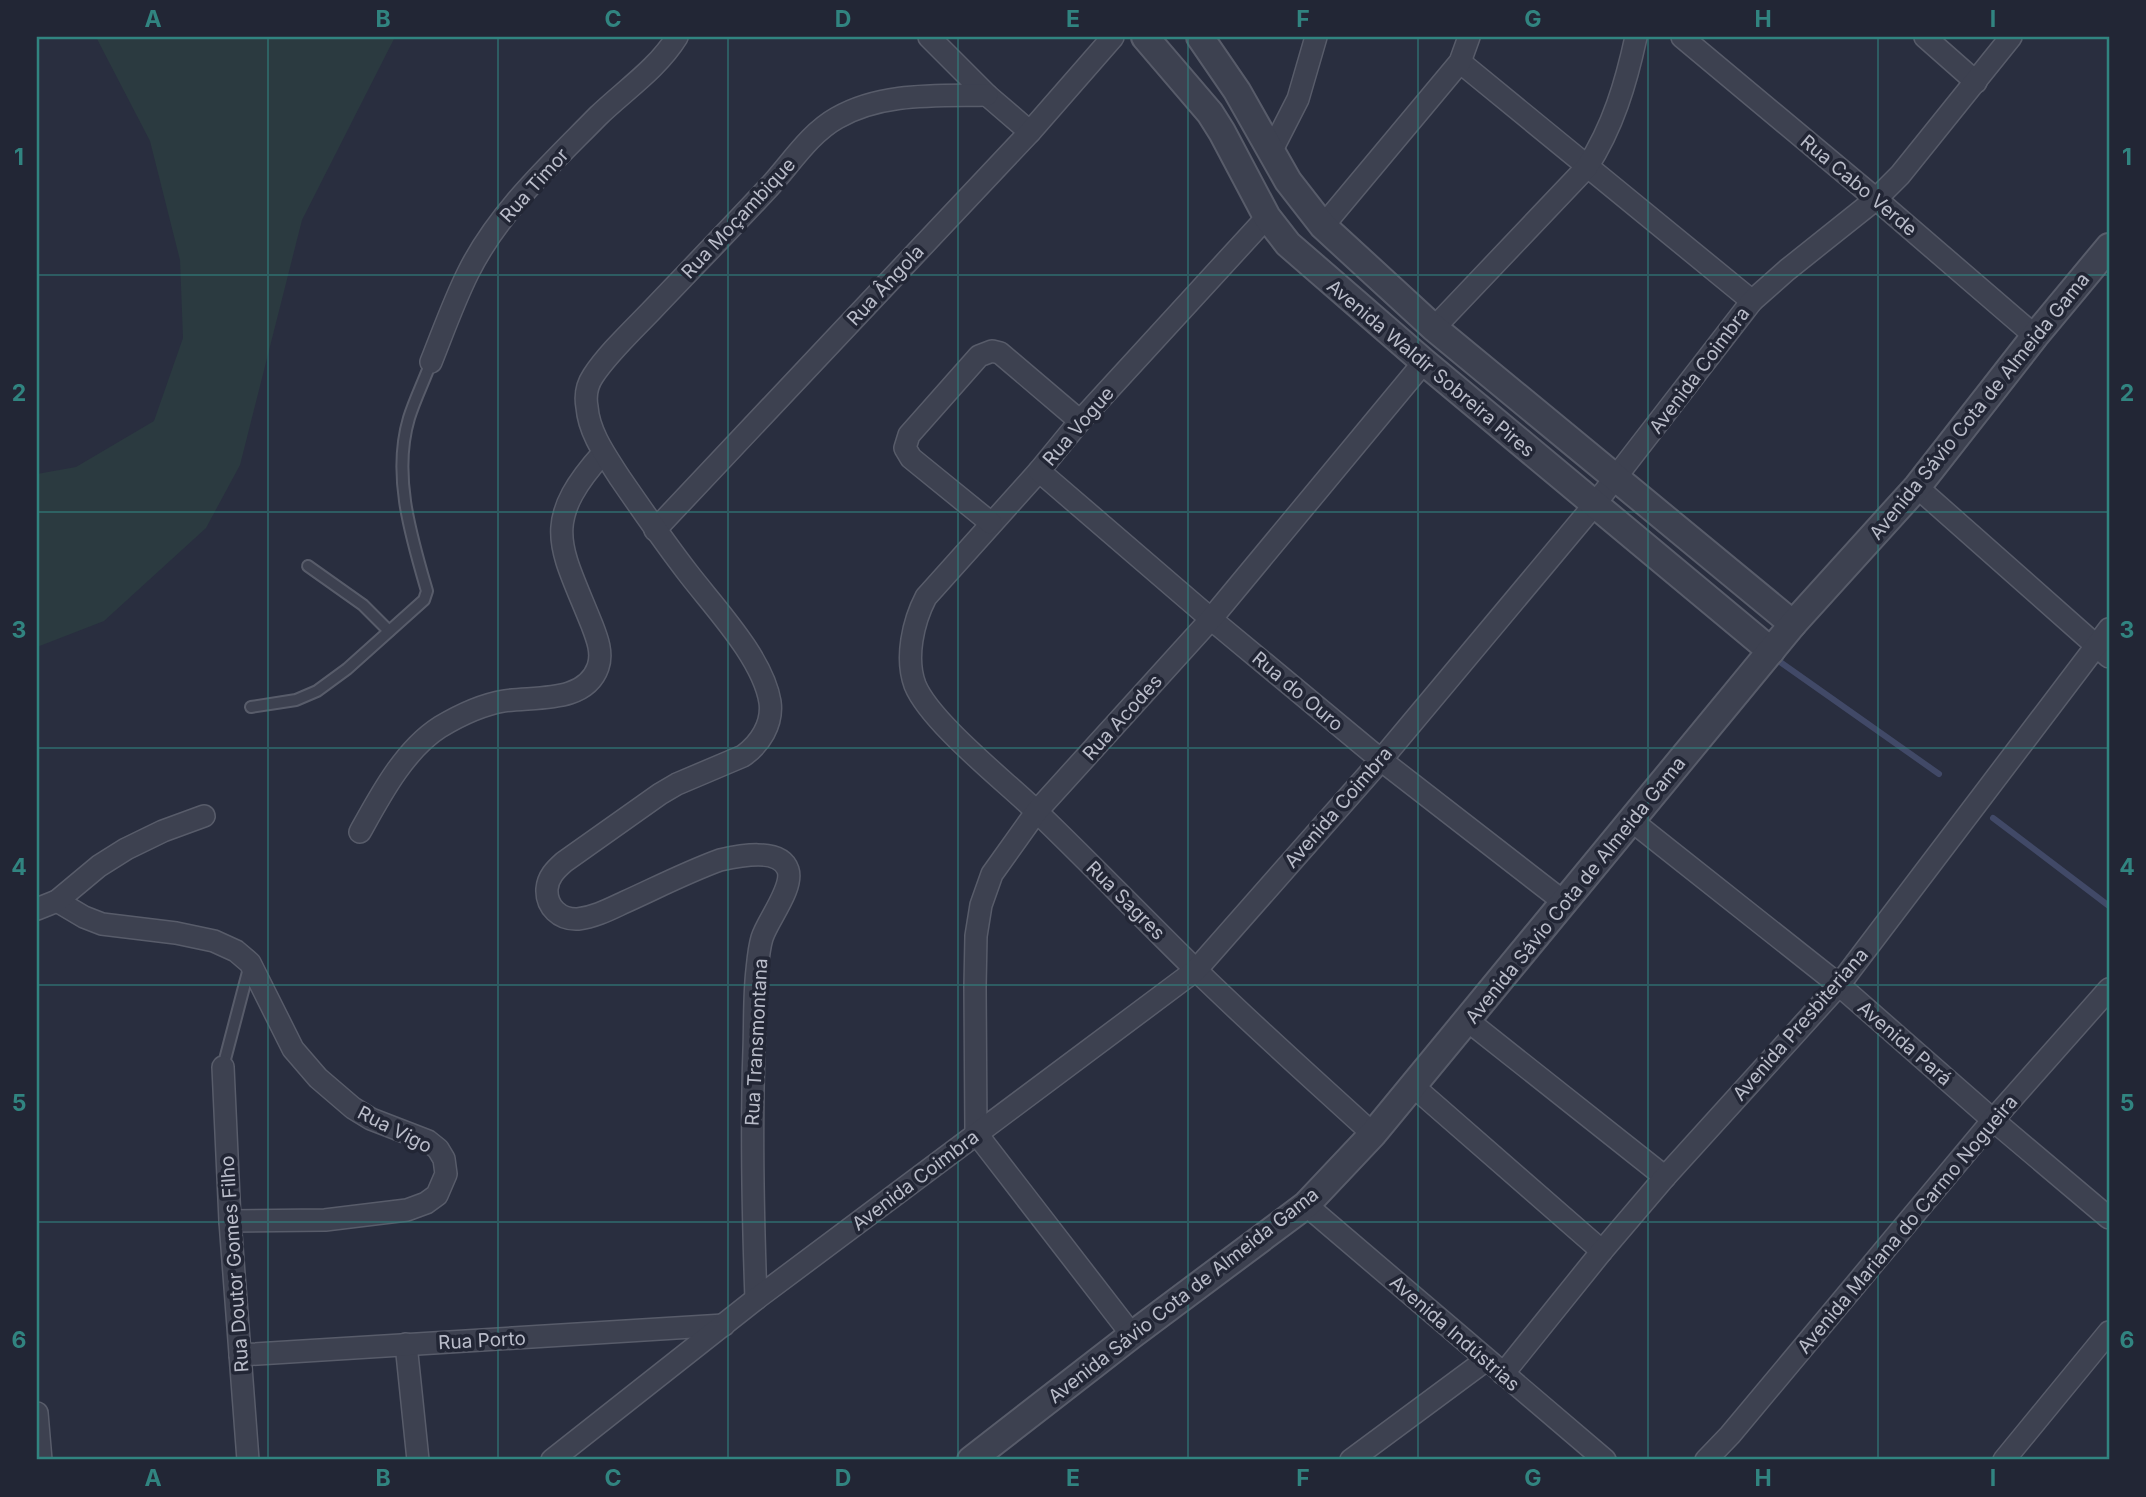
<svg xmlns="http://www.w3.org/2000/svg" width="2146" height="1497" viewBox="0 0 2146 1497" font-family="Inter,sans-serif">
  <rect width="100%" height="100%" fill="#292e3f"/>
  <polygon fill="#2b3a40" points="96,37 395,37 302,220 240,465 206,528 104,621 37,647 37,474 76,467 154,421 183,338 180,260 150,141"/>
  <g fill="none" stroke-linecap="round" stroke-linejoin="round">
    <g stroke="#414967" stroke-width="6">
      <polyline points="1773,657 1939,774"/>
      <polyline points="1993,818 2109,906"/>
    </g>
    <defs>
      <g id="service">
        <polyline points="308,566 363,605 389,631"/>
        <path d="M251 707 296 700 317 691 347 669 424 600 427 591C411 536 392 475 409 418 415 399 424 381 431 362"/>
        <polyline points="223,1067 249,968"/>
      </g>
      <g id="minor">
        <polyline points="929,37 987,95 1030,132"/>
        <polyline points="1682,37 1876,199 2035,336"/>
        <polyline points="1925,37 1976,82"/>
        <polyline points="1460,62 1752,301"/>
        <polyline points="1272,150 1298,99 1316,37"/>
        <path d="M1267 217 1080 421 1039 471 926 597C913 622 905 658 915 685 930 722 1005 781 1036 811 1089 862 1141 916 1194 968 1252 1025 1313 1079 1373 1134"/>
        <polyline points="1323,226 1460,62 1469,37"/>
        <path d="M1434 328 1587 167C1613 127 1626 83 1636 37"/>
        <path d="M431 362C443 332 454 301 468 273 498 212 551 164 598 116 625 90 657 69 677 37"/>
        <polyline points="1039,471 1211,619 1381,760 1564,902"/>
        <polyline points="1917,487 2109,657"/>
        <polyline points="991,523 911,458 905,448 909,435 979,356 992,351 1000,353 1080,421"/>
        <polyline points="655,530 1030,132 1113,37"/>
        <polyline points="1632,821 1839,985 1993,1120 2109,1218"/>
        <path d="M360 832C380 796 404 750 440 727 460 715 480 705 504 701 534 696 585 704 598 667 603 653 597 638 592 625 561 547 539 524 603 453"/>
        <polyline points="57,901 84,917 102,924 176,933 214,941 236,951 250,963 293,1049 318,1078 353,1108 371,1119 428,1141 438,1149 444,1159 446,1174 437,1195 426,1203 407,1210 325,1220 230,1221"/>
        <polyline points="37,909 57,901 99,866 126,849 163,831 204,816"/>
        <polyline points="1467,1020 1665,1177"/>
        <polyline points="223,1067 230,1221 248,1460"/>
        <polyline points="1413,1086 1602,1251"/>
        <polyline points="1306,1205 1605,1460"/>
        <path d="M756 1299C753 1216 751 1133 754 1050 755 1023 754 996 757 970 758 960 759 948 762 938 767 921 794 888 788 870 780 847 738 856 720 860 687 872 656 888 625 902 610 909 595 917 578 919 560 920 546 907 547 889 548 877 555 870 564 862L660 794 677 784 743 756C760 744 773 724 770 702 763 658 714 607 688 573 664 542 642 510 620 478 606 456 589 433 587 407 585 396 587 385 593 376 608 353 634 329 653 309 692 268 732 227 770 186 791 163 810 133 837 118 882 92 937 96 987 95"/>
        <polyline points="1132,1335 976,1133 975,987 976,936 981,905 992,874 1037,811 1211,619 1424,362"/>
        <polyline points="406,1344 418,1460"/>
        <polyline points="240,1355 724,1325"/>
        <polyline points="1503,1374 1602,1251 1665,1177 1839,985 2109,629"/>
        <polyline points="37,1413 41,1460"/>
        <polyline points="552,1460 756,1299 1196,970 1381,760 1595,504 1752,301 1787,270 1876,199 1900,175 2011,37"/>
        <polyline points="1351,1460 1486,1360"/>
        <polyline points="1706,1460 1730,1435 1993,1120 2109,989"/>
        <polyline points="2004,1460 2109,1332"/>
      </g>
      <g id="tertiary">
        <polyline points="1145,37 1210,113 1222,132 1267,217 1288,244 1424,362 1771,651"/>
        <polyline points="1200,37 1237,91 1288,181 1323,226 1434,328 1793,624"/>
        <polyline points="971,1460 1132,1335 1306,1205 1373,1134 1793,624 1917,487 2035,336 2109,247"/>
      </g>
    </defs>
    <use href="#service" stroke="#585c6a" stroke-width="14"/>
    <use href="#minor" stroke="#585c6a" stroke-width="24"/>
    <use href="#tertiary" stroke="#585c6a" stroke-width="30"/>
    <use href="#service" stroke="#3d4150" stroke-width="10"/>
    <use href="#minor" stroke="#3d4150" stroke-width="21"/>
    <use href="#tertiary" stroke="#3d4150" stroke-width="26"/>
  </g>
  <path fill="none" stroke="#318480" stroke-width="2" stroke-opacity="0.55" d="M268 37V1460M498 37V1460M728 37V1460M958 37V1460M1188 37V1460M1418 37V1460M1648 37V1460M1878 37V1460M37 275H2109M37 512H2109M37 748H2109M37 985H2109M37 1222H2109"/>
  <g text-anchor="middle" stroke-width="7" stroke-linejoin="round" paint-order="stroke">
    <g font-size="19" fill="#babdca" stroke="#222635">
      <text transform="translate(534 185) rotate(-48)" y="7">Rua Timor</text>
      <text transform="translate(1859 185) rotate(40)" y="7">Rua Cabo Verde</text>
      <text transform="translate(738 218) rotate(-47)" y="7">Rua Moçambique</text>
      <text transform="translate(885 285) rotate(-47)" y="7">Rua Ângola</text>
      <text transform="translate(1431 368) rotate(40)" y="7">Avenida Waldir Sobreira Pires</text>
      <text transform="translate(1699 370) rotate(-53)" y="7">Avenida Coimbra</text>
      <text transform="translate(1979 406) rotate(-51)" y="7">Avenida Sávio Cota de Almeida Gama</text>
      <text transform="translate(1078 426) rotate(-49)" y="7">Rua Vogue</text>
      <text transform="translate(1298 691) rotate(40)" y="7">Rua do Ouro</text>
      <text transform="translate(1122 717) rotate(-48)" y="7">Rua Acodes</text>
      <text transform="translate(1338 807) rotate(-49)" y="7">Avenida Coimbra</text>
      <text transform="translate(1575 890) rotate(-51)" y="7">Avenida Sávio Cota de Almeida Gama</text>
      <text transform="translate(1126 900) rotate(45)" y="7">Rua Sagres</text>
      <text transform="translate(1800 1024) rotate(-49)" y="7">Avenida Presbiteriana</text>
      <text transform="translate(756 1042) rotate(-87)" y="7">Rua Transmontana</text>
      <text transform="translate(1905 1043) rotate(41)" y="7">Avenida Pará</text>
      <text transform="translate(395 1129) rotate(27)" y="7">Rua Vigo</text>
      <text transform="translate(915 1180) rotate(-37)" y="7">Avenida Coimbra</text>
      <text transform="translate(1907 1224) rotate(-50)" y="7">Avenida Mariana do Carmo Nogueira</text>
      <text transform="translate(234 1264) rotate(-94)" y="7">Rua Doutor Gomes Filho</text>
      <text transform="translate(1183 1295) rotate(-38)" y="7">Avenida Sávio Cota de Almeida Gama</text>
      <text transform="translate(1455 1333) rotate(41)" y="7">Avenida Indústrias</text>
      <text transform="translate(482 1340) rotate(-3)" y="7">Rua Porto</text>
    </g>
  </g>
  <rect width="2146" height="1497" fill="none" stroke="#222635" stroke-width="77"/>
  <rect x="38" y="38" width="2070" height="1420" fill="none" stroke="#318480" stroke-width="2.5"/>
  <g font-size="23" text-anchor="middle" font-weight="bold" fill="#318480">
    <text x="153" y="27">A</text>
    <text x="383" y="27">B</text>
    <text x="613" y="27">C</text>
    <text x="843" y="27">D</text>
    <text x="1073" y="27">E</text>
    <text x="1303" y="27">F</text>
    <text x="1533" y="27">G</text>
    <text x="1763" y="27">H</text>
    <text x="1993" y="27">I</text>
    <text x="19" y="165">1</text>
    <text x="2127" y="165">1</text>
    <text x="19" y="401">2</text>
    <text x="2127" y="401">2</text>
    <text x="19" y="638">3</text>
    <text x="2127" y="638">3</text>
    <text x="19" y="875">4</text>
    <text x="2127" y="875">4</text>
    <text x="19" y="1111">5</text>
    <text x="2127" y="1111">5</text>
    <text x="19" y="1348">6</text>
    <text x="2127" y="1348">6</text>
    <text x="153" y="1486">A</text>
    <text x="383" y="1486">B</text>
    <text x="613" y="1486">C</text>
    <text x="843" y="1486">D</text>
    <text x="1073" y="1486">E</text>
    <text x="1303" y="1486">F</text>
    <text x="1533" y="1486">G</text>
    <text x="1763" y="1486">H</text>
    <text x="1993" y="1486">I</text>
  </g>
</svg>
